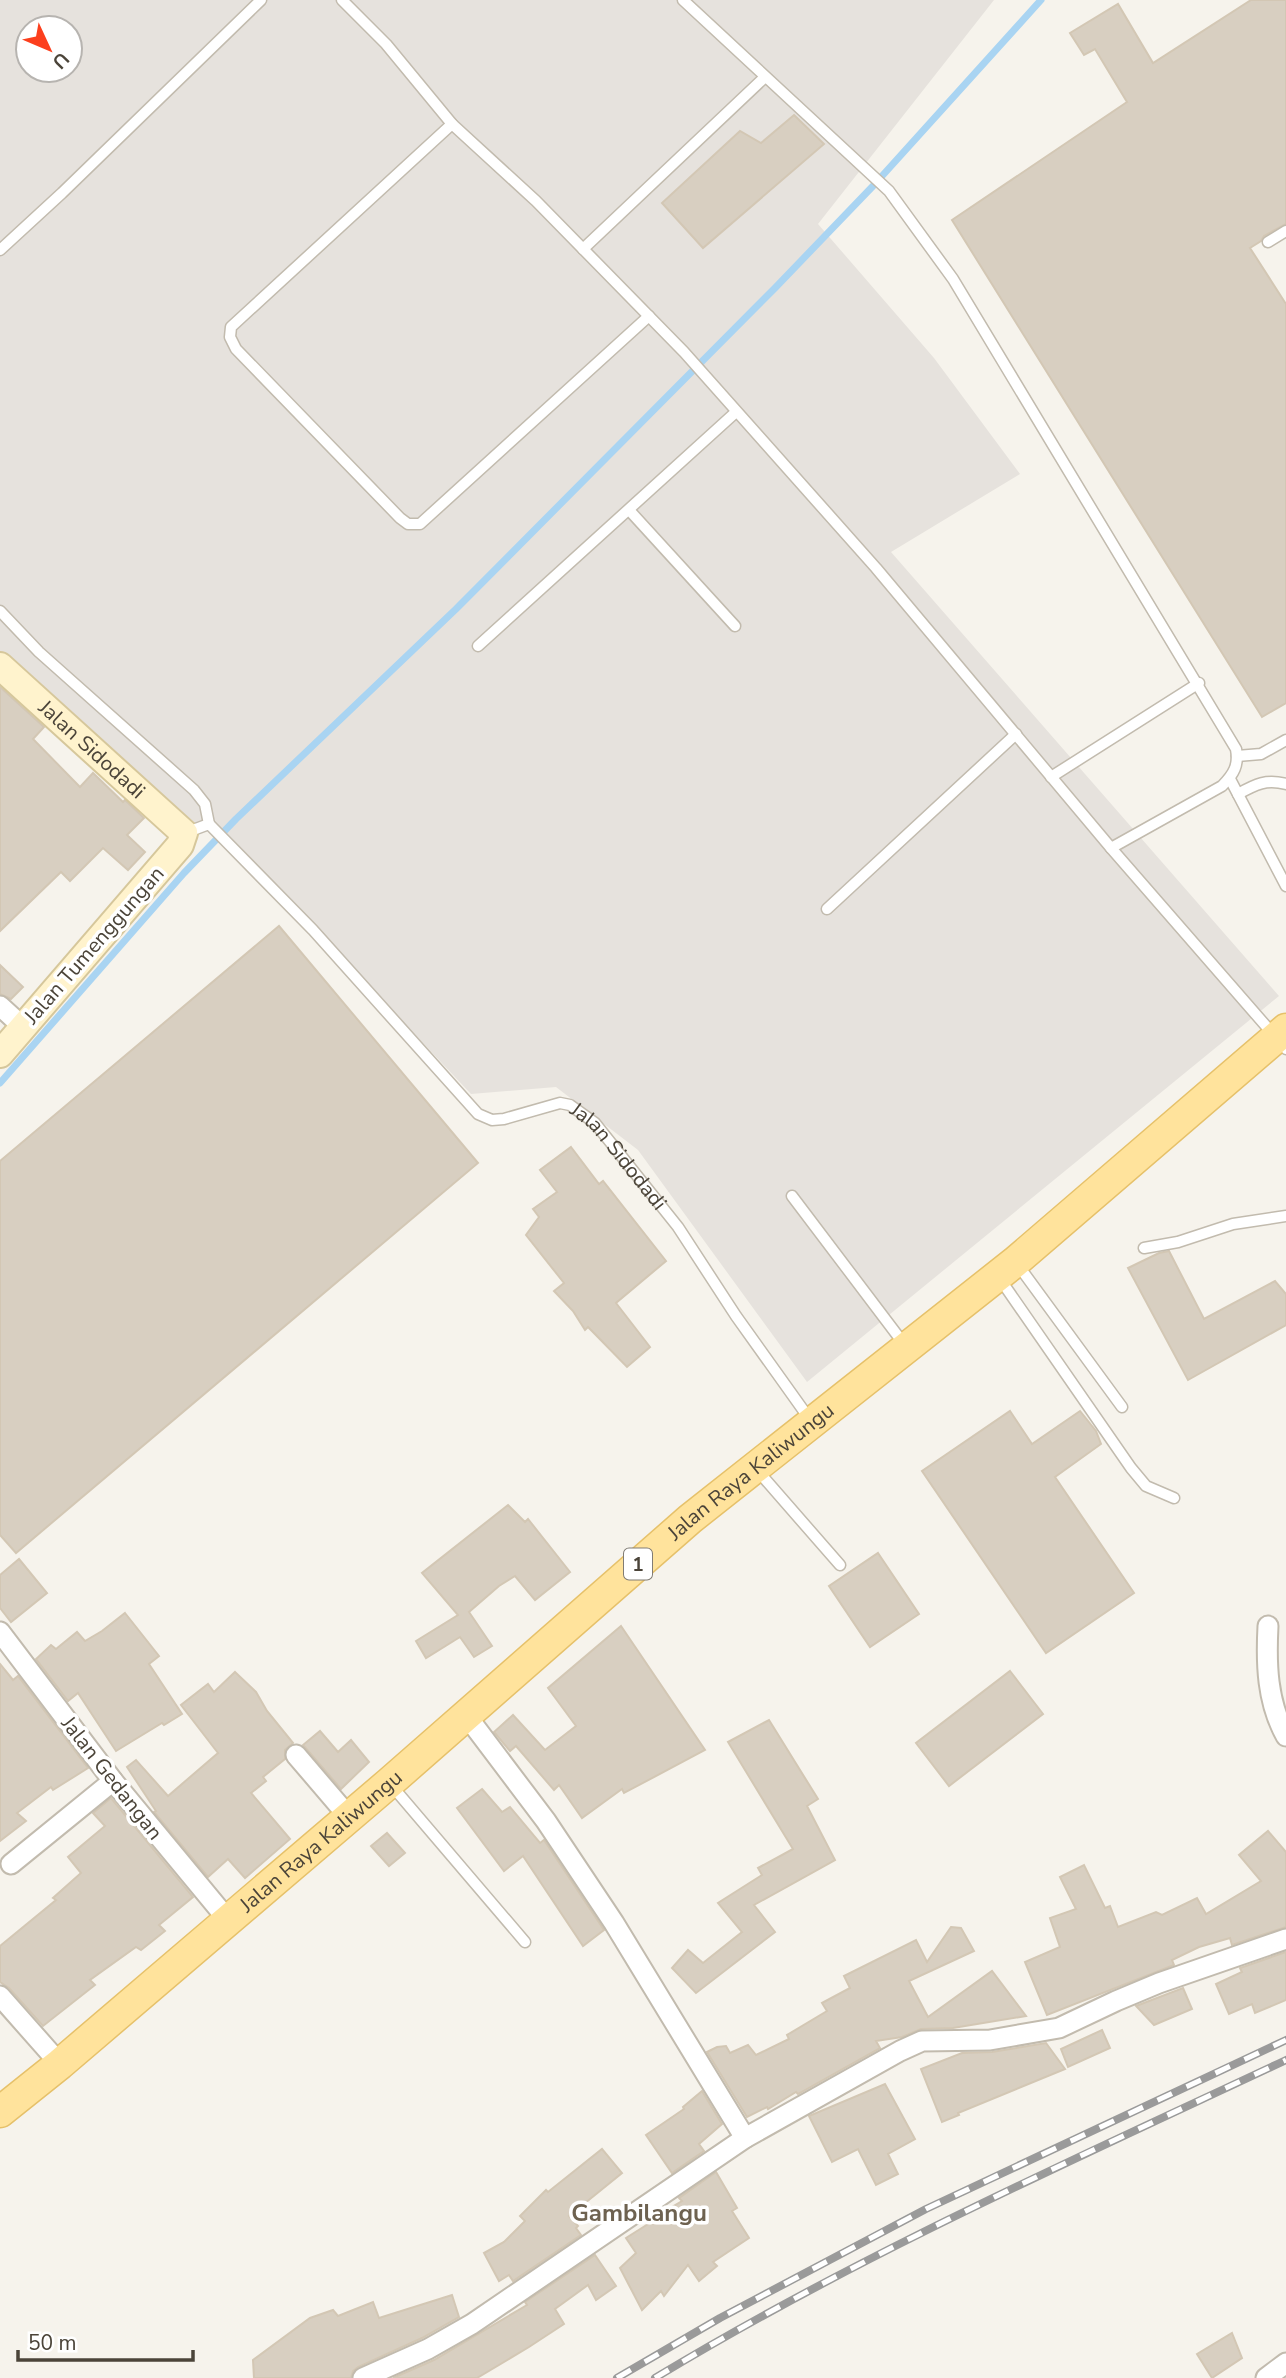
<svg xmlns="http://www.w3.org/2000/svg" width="1286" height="2378" viewBox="0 0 1286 2378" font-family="'Nunito Sans',sans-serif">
  <rect width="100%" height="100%" fill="#f6f3ec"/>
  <path fill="#e6e2dd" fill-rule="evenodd" d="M0 0H994L818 224 934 358 1020 474 891 552 1279 996 807 1382 638 1150 556 1087 471 1094 212 819 185 842 0 671ZM28 28H70V70H28Z"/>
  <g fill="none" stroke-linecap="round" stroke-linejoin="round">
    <polyline stroke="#a9d4f2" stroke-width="7" points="0,1083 184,873 236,819 456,609 775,288 873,186 1041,0"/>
  </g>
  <g fill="#d8cfc1" stroke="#d3c7b4" stroke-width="2">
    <polygon points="1251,0 1286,0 1286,224 1264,236 1261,241 1250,248 1286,304 1286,703 1262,717 952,220 1127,102 1095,49 1084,55 1070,33 1118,4 1153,63"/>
    <polygon points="794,115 824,144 703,248 662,203 740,131 761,143"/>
    <polygon points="0,687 44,727 33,739 80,787 93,773 123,802 125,800 144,818 127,835 145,852 128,870 103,848 70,881 61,872 0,931"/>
    <polygon points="279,926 478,1163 16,1553 0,1535 0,1161"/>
    <polygon points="0,965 23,987 11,999 0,994"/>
    <polygon points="571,1147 599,1184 603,1181 666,1261 616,1303 650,1347 627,1367 588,1327 585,1330 573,1311 554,1291 564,1283 526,1235 539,1217 533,1209 557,1192 540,1170"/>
    <polygon points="1169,1251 1204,1319 1275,1281 1286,1294 1286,1325 1188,1380 1128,1268 1159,1253"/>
    <polygon points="1010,1411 1032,1444 1080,1411 1096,1431 1101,1444 1055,1477 1134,1593 1046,1653 922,1471"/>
    <polygon points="508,1505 525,1522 528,1519 570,1572 535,1600 515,1576 499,1586 469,1612 492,1646 474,1657 460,1637 426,1658 416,1641 458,1615 422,1573"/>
    <polygon points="878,1553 919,1614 870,1647 829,1586"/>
    <polygon points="19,1559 47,1593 11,1622 0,1608 0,1575"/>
    <polygon points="125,1613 159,1656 149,1664 182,1714 164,1725 162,1723 116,1751 78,1693 68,1701 36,1659 51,1645 56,1649 77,1632 85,1641 102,1631"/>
    <polygon points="621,1626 705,1750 624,1793 622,1789 582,1818 559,1785 554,1790 516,1746 510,1751 494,1732 513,1715 545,1750 576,1726 548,1688"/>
    <polygon points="0,1664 13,1680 18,1676 88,1768 53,1790 51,1787 17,1813 26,1821 0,1841"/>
    <polygon points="1010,1671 1043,1714 949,1786 916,1743"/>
    <polygon points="235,1672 256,1692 267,1711 293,1743 285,1750 285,1759 263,1777 266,1781 251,1793 290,1839 245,1878 228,1859 208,1877 154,1812 156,1811 127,1767 136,1760 168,1796 218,1753 181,1705 208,1684 214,1692"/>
    <polygon points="769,1720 818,1799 807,1806 835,1860 754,1905 775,1932 696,1993 672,1968 688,1950 703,1963 742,1932 718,1903 762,1875 758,1868 793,1849 728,1742"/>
    <polygon points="320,1731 338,1752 351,1740 369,1762 341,1789 303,1745"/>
    <polygon points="482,1789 502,1812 510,1807 540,1843 544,1840 604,1930 583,1946 523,1856 504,1871 457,1808"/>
    <polygon points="111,1798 193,1897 159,1925 165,1931 141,1950 136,1947 90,1980 95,1985 43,2026 9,1988 0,1982 0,1946 56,1900 53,1898 81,1873 68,1857 105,1826 93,1813"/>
    <polygon points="1268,1831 1286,1852 1286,1927 1232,1945 1230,1938 1199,1947 1172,1960 1174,1965 1047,2015 1025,1962 1060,1947 1050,1918 1076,1909 1060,1877 1084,1865 1105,1908 1110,1906 1118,1927 1156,1912 1162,1915 1197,1898 1206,1914 1261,1881 1239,1855"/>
    <polygon points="387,1833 405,1853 389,1866 371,1846"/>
    <polygon points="951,1927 961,1928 974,1951 909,1981 928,2017 992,1971 1026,2016 953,2028 921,2029 902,2037 876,2041 880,2048 798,2094 796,2092 768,2109 767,2107 747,2117 707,2052 717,2047 726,2046 730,2053 748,2045 756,2055 789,2039 787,2035 827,2011 822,2003 850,1988 844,1976 916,1940 927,1962"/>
    <polygon points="1286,1952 1286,2000 1255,2013 1252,2004 1229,2014 1216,1984 1242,1972 1240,1968"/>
    <polygon points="1183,1988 1192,2009 1154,2025 1136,2006"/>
    <polygon points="1102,2030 1110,2048 1068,2067 1061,2049"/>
    <polygon points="1046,2043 1065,2069 958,2113 959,2115 942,2122 921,2069 962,2053 992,2052"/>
    <polygon points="885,2084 915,2139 888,2154 898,2174 876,2185 858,2149 832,2162 809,2116"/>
    <polygon points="702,2091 722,2124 699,2144 704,2151 672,2173 646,2135 684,2109 683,2107"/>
    <polygon points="602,2149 622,2173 569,2216 578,2226 576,2228 581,2235 513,2281 509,2275 499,2281 484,2253 504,2242 525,2221 520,2216 546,2190 548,2192"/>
    <polygon points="716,2172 737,2208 732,2211 749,2238 713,2262 717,2266 699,2281 688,2265 664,2296 661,2291 642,2310 620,2268 636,2253 626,2238 656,2219 655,2217 682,2201 679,2198"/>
    <polygon points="595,2255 616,2286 596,2300 588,2285 555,2309 564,2324 529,2347 477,2378 393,2378 434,2360 527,2305 525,2302"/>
    <polygon points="452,2295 459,2317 422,2338 358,2367 353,2371 351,2378 254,2378 253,2360 310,2318 333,2310 338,2316 373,2302 379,2318"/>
    <polygon points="1232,2333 1242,2358 1212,2378 1197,2354"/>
  </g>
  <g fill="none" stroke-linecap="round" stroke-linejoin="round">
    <defs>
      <g id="lane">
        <polyline points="342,0 386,44 452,124 536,201 684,352 876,568 1111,848 1286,1049"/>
        <path d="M683 0 889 191 953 279 1236 749C1239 765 1234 774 1222 786L1111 848"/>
        <polyline points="452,124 231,327 230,337 236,349 400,518 408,524 420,524 649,316"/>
        <polyline points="1268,242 1286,231"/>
        <polyline points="583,249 765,77"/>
        <polyline points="0,250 62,193 261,0"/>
        <polyline points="629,510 735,626"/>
        <polyline points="0,611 39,652 194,790 205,804 209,824"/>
        <polyline points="478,646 736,412"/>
        <polyline points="1237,756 1261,754 1286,740"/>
        <polyline points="1051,777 1199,683"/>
        <polyline points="1230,779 1286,886"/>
        <path d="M1238 794C1256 784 1266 779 1286 784"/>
        <path id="s1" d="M185 833 209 824 313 930 478 1114 492 1120 504 1119 560 1103 570 1105 595 1123 678 1227 736 1316 811 1421"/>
        <polyline points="827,909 1016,734"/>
        <polyline points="792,1196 904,1344"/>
        <polyline points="1144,1248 1178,1242 1233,1224 1286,1216"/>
        <polyline points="1018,1265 1122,1407"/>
        <polyline points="1000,1279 1131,1468 1146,1486 1174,1498"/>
        <polyline points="757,1470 840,1565"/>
        <polyline points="392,1786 525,1942"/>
      </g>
      <g id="street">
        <polyline points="0,1006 23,1027"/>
        <path d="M1268 1626C1266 1664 1267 1702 1286 1736"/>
        <polyline points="0,1632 113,1781 228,1920"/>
        <polyline points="466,1715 546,1821 614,1923 745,2138"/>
        <polyline points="296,1755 349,1817"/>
        <polyline points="11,1864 113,1781"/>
        <polyline points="0,1996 60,2064"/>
        <polyline points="363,2378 428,2349 472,2324 745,2138 900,2051 922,2041 990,2040 1059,2028 1116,2001 1159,1983 1286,1939"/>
        <polyline points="1266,2378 1286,2363"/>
      </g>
      <g id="secondary">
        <path id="s2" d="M0 666 184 833 180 845 0 1054"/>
      </g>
      <g id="primary">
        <path id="s3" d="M0 2112 60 2064 389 1783 690 1519 1015 1262 1286 1029"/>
      </g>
    </defs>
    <use href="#lane" stroke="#c2bbae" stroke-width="13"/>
    <use href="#street" stroke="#c2bbae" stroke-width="23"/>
    <use href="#secondary" stroke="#d6c79b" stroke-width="30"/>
    <use href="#primary" stroke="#e6c16a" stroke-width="33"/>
    <use href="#lane" stroke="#fff" stroke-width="10"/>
    <use href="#street" stroke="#fff" stroke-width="19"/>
    <use href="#secondary" stroke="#fff3cd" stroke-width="26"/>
    <use href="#primary" stroke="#ffe39c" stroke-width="30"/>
    <defs>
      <g id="rail">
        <polyline points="617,2378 720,2318 926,2209 1286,2040"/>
        <path d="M655 2378C857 2256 1073 2160 1286 2060"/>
      </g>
    </defs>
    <use href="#rail" stroke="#9a9a9a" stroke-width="8"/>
    <use href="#rail" stroke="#fff" stroke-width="5" stroke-dasharray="16" stroke-linecap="butt"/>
  </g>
  <g text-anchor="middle" stroke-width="7" stroke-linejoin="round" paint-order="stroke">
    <rect fill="#fff" stroke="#817c74" stroke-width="2" x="624" y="1548.5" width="28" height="31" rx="5"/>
    <g font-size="19" font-weight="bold" fill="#4b4439">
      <text x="638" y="1571">1</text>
    </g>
    <g font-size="21" fill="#4b4439" stroke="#fff">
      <text dy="7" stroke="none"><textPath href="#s2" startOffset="124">Jalan Sidodadi</textPath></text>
      <text transform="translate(94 945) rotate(-49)" y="7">Jalan Tumenggungan</text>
      <text dy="7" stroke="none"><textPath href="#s1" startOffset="588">Jalan Sidodadi</textPath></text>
      <text dy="7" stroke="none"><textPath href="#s3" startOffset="987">Jalan Raya Kaliwungu</textPath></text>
      <text transform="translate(112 1778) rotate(52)" y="7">Jalan Gedangan</text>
      <text dy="7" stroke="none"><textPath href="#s3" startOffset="420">Jalan Raya Kaliwungu</textPath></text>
    </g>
    <g font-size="24" font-weight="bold" fill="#6e6250" stroke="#fff">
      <text x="639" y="2221">Gambilangu</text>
    </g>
  </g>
  <g transform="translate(49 49) rotate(134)"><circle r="33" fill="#ffffff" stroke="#b7b4b0" stroke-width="2"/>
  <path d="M0-5L12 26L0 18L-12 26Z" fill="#fc3f1d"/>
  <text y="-10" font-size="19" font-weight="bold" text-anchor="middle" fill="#4b4439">U</text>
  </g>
  <path d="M18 2350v10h175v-10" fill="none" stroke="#4b4439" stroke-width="3.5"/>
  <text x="28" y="2350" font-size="21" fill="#4b4439" stroke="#ffffff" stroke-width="5" paint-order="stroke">50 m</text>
</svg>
